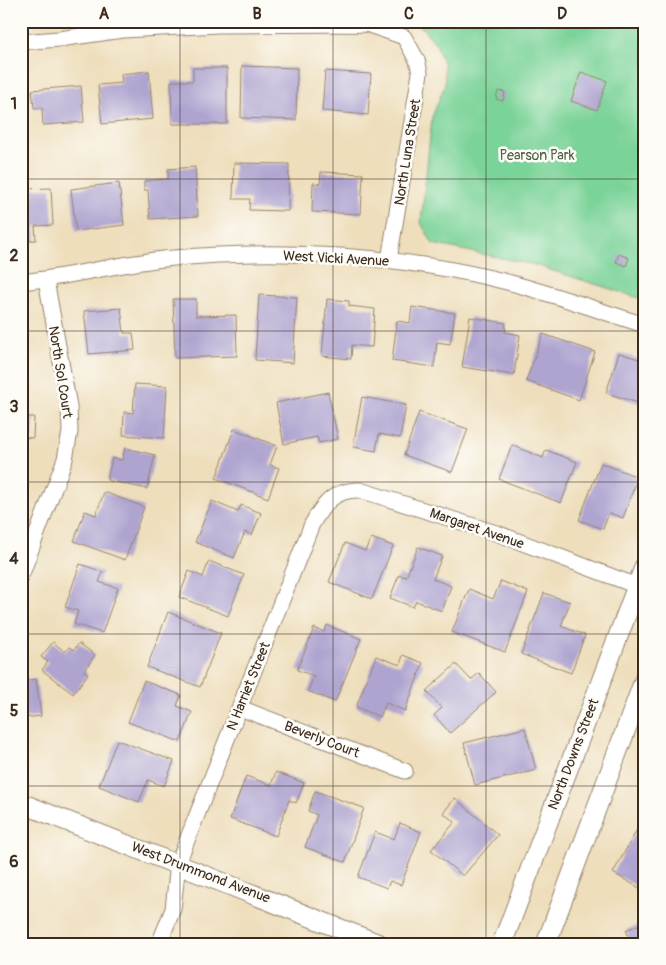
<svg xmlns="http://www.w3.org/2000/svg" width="666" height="965" viewBox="0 0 666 965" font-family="Pangolin,sans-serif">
  <rect width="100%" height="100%" fill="#fdfcf7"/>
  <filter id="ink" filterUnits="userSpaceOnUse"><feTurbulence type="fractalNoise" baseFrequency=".02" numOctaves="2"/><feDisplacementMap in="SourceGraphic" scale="10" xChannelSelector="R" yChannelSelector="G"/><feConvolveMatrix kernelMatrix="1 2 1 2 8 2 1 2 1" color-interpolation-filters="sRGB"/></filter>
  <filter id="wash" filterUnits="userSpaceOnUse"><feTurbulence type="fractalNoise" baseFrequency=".0096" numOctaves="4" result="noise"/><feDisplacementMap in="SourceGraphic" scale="20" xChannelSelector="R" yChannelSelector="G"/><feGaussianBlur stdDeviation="1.12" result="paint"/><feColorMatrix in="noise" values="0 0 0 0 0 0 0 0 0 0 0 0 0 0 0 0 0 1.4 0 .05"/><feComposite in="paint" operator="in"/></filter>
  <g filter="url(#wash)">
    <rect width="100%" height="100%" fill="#eedebc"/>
    <polygon fill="#7ad398" stroke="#5a7e5b" points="414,21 645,21 645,300 535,265 433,244 421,223 432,117 445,85 444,65 436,44 419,24"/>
    <g id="blocks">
      <g fill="#afa4d0">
        <polygon points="242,66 297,68 296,120 241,118"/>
        <polygon points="193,68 227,68 227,124 172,124 171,81 193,81"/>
        <polygon points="149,71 153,119 102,124 98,85 122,83 121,74"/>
        <polygon points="325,71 371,74 368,115 322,111"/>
        <polygon points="581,72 607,81 597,110 571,101"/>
        <polygon points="81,86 84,122 43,125 42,108 34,108 32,90"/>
        <polygon points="498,91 505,92 503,101 496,99"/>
        <polygon points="234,163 289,164 288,211 249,210 250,199 233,199"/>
        <polygon points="195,167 198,216 150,219 148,190 144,190 144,181 168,179 168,169"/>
        <polygon points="321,172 363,174 361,214 312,212 313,183 320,184"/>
        <polygon points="119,183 124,225 76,231 71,189"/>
        <polygon points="51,188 53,225 35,226 36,240 21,241 21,189"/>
        <polygon points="619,254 629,258 626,266 616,262"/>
        <polygon points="259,295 297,297 293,363 255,360"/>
        <polygon points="173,299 196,299 196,316 236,315 237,356 175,358"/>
        <polygon points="327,299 349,301 349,306 375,309 372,347 352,345 351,359 322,356"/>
        <polygon points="412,307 455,313 450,344 437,342 434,367 392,361 397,321 410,323"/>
        <polygon points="121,308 124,333 133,333 135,350 89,354 84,311"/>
        <polygon points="470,317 506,323 505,332 520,335 514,375 462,367"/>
        <polygon points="543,334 595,352 579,400 526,381"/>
        <polygon points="619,353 645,361 645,405 606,393"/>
        <polygon points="135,384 167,386 164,438 123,435 124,412 133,413"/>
        <polygon points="328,392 338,439 319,443 317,437 284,444 276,403"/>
        <polygon points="362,397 406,405 400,438 379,434 376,451 353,447"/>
        <polygon points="419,412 468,429 452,472 404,455"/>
        <polygon points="21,417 34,417 33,438 21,437"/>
        <polygon points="234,429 277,446 270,465 279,468 268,498 216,478"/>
        <polygon points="512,445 543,458 546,450 577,462 561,503 499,479"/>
        <polygon points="125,448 155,455 147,489 107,480 112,458 122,460"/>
        <polygon points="601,463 638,477 623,518 609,513 603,529 579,520"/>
        <polygon points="104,492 144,507 125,560 74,541 85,511 96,515"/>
        <polygon points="212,501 238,512 241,505 261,513 252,535 245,532 234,558 195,542"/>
        <polygon points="371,538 393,546 372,599 329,582 345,543 365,551"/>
        <polygon points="418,547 442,556 433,579 451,586 442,611 416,601 413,607 390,598 399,575 406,577"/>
        <polygon points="209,561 244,575 228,616 179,597 189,571 203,577"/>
        <polygon points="80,564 103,572 99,582 118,588 102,633 74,624 78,611 65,607"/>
        <polygon points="501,581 528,592 505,652 452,632 469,589 493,599"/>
        <polygon points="544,593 570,602 561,626 585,635 571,673 521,654"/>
        <polygon points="168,612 221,633 200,687 147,667"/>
        <polygon points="327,625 361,639 335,702 308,691 314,676 297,670 314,628 324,632"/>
        <polygon points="53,642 65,652 69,647 74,650 79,643 95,655 84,671 88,674 73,694 42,670 48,662 41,657"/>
        <polygon points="403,655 423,663 405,711 386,703 380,717 356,707 376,656 400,665"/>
        <polygon points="456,664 471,680 479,673 496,692 450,733 434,715 442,708 426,691"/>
        <polygon points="36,679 41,716 21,718 21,681"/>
        <polygon points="144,681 181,695 177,706 192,712 180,742 128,722"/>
        <polygon points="525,728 536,770 475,785 464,743"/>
        <polygon points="117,740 174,761 164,786 148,780 139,802 99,786"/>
        <polygon points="276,772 304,783 296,803 289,800 276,836 230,819 246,776 271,785"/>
        <polygon points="315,791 364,808 345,862 305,847 317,815 308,811"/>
        <polygon points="455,798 498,835 463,876 431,850 455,822 443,813"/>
        <polygon points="400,823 421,832 401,885 390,881 387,888 358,877 375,832 394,839"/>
        <polygon points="639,826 645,830 645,891 613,873"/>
        <polygon points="645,922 645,944 632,944 626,930"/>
      </g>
    </g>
  </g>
  <g filter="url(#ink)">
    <use href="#blocks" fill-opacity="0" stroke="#94846d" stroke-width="1"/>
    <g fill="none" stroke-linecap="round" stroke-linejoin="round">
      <defs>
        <g id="minor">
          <polyline points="21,42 59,39 123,30 218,25 366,24 404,37 417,60 420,73 389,260"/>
          <path d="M21 282C73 277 123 262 174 258 284 248 404 255 511 283 556 295 600 311 645 325"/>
          <polyline points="21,576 65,459 70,432 69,406 46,280"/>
          <polyline points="240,708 405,771"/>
          <path d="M159 944 173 909 178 863 312 524C323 504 335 489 360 490L499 534 637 586"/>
        </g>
        <g id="tertiary">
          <polyline points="21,803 379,944"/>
          <polyline points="502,944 645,565"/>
          <polyline points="546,944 645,678"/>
        </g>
      </defs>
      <use href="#minor" stroke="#94846d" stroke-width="17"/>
      <use href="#tertiary" stroke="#94846d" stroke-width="21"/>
      <use href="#minor" stroke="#fff" stroke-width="15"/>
      <use href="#tertiary" stroke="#fff" stroke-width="19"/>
    </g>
  </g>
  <path fill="none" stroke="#3b2a1e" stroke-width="1" stroke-opacity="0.55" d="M180 21V944M333 21V944M486 21V944M21 179H645M21 331H645M21 482H645M21 634H645M21 786H645"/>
  <g text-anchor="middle" stroke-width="5" stroke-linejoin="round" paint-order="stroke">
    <g font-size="14" fill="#3b2a1e" stroke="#fdfcf7">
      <text transform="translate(407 152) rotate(-81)" y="5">North Luna Street</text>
      <text transform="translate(336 258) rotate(3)" y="5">West Vicki Avenue</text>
      <text transform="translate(61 372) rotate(81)" y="5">North Sol Court</text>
      <text transform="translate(477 528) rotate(19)" y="5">Margaret Avenue</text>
      <text transform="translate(248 686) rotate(-68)" y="5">N Harriet Street</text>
      <text transform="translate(322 739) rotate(21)" y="5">Beverly Court</text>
      <text transform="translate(573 754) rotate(-69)" y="5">North Downs Street</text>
      <text transform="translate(201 872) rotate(21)" y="5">West Drummond Avenue</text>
    </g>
    <g font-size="14" fill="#4e5d43" stroke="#fdfcf7">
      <text x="537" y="160">Pearson Park</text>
    </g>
  </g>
  <rect width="666" height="965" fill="none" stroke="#fdfcf7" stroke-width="55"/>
  <rect x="28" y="28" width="610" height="910" fill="none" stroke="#3b2a1e" stroke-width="2"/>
  <g font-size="16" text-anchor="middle" font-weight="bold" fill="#3b2a1e">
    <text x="104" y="19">A</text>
    <text x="257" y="19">B</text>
    <text x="409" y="19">C</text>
    <text x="562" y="19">D</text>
    <text x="14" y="109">1</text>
    <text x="14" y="261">2</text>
    <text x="14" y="412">3</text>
    <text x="14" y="564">4</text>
    <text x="14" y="716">5</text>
    <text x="14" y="867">6</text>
  </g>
</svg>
